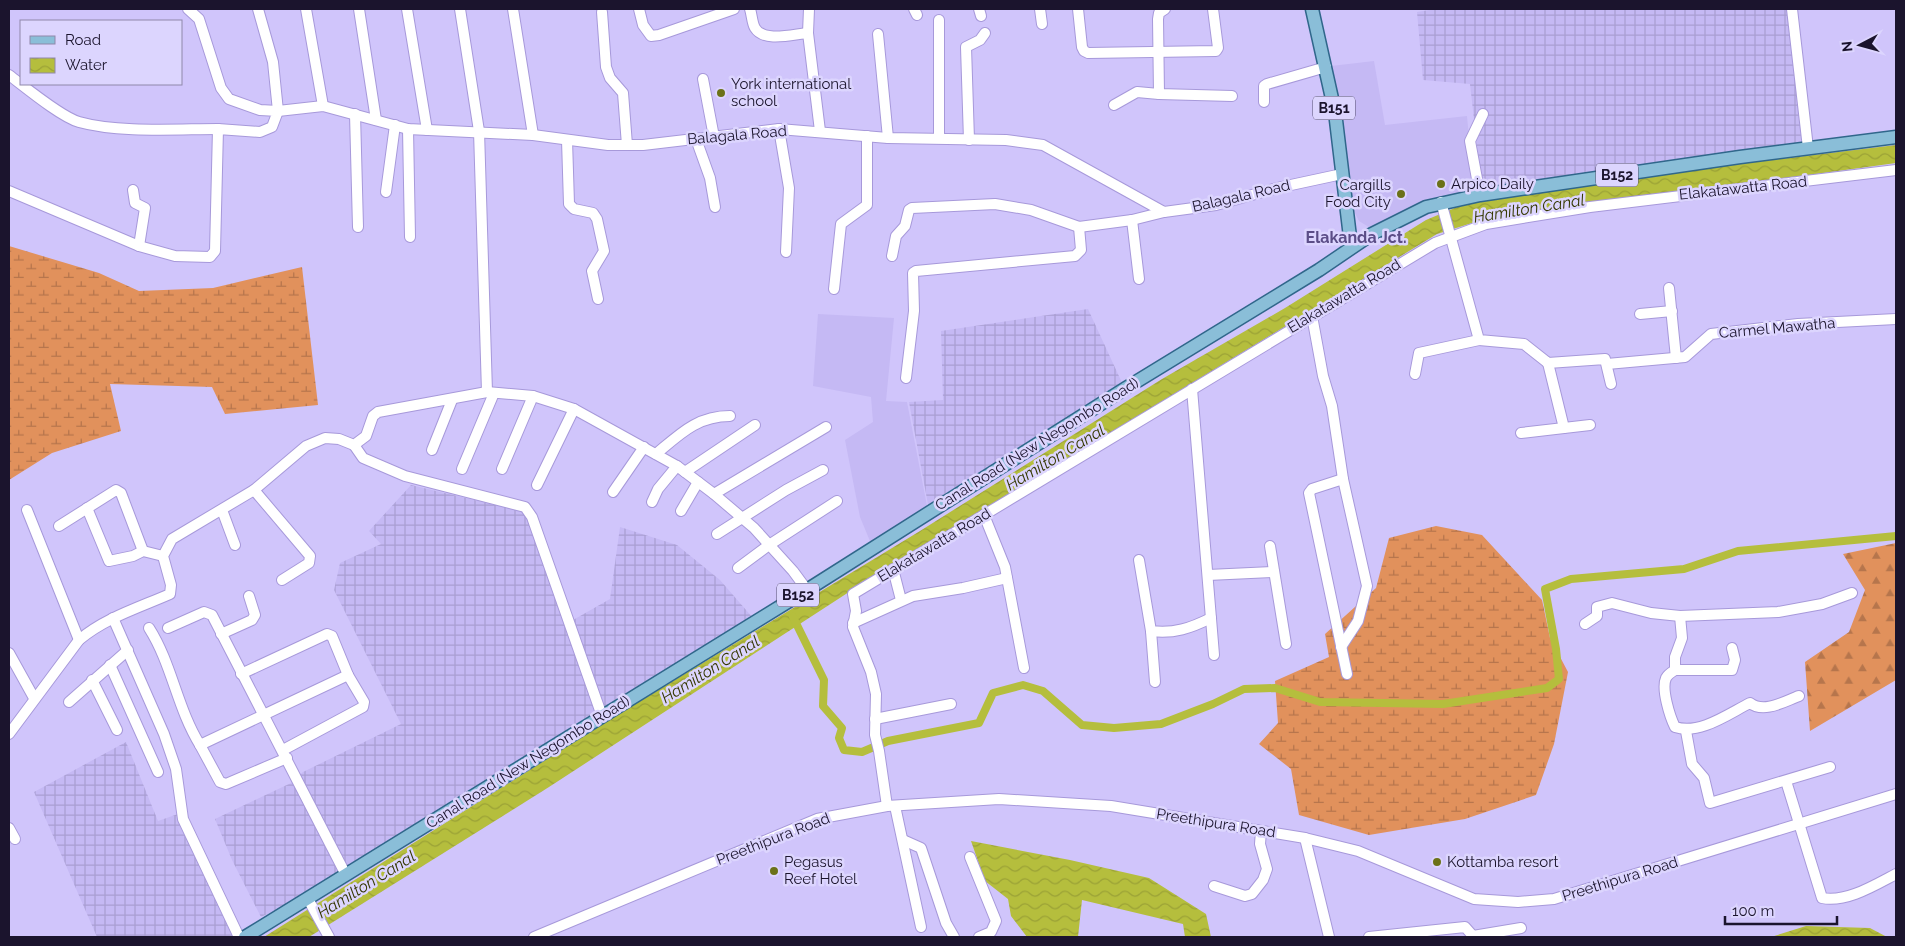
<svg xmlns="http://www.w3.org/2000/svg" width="1905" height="946" viewBox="0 0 1905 946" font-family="Raleway,sans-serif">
  <defs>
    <pattern id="industrial-grid" width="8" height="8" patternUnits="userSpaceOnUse" patternTransform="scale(1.25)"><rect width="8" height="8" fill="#c5b9f4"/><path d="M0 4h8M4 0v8" fill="none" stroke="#a99ed2"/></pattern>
    <pattern id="forest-firs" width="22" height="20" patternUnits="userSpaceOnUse" patternTransform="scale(1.25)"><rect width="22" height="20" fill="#e1915c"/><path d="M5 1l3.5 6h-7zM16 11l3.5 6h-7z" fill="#b6754c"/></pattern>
    <pattern id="wetland-marsh" width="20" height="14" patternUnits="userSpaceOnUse" patternTransform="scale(1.25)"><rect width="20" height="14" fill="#e1915c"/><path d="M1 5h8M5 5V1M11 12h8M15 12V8" fill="none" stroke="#b6754c"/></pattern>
    <pattern id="water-waves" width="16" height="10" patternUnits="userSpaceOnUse" patternTransform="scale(1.25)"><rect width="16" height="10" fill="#b5be3d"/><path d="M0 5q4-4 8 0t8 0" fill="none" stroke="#9ba236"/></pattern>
  </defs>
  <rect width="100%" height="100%" fill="#d0c5fb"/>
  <g fill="#c5b9f4">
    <polygon points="1374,61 1385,125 1467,116 1474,191 1372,229 1359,221 1352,207 1331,66"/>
    <polygon points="818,314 894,318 886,401 907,402 928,511 872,546 860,517 845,440 873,422 871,397 813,386"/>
  </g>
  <g fill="url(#industrial-grid)">
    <polygon points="1435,9 1788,9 1802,145 1482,190 1470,84 1423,80 1417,12"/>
    <polygon points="1088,309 1124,387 929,510 909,402 943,400 941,331"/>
    <polygon points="411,485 525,512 566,624 610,599 620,527 677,545 720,580 753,618 306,895 261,917 232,860 215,819 291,783 303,772 401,724 334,590 340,563 381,544 369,531"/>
    <polygon points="126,742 158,821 178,814 235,936 233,937 97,937 34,792"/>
  </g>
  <polygon fill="url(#forest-firs)" points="1896,543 1896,680 1810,731 1805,662 1849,632 1865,590 1843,554"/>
  <g fill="url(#wetland-marsh)">
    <polygon points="9,246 99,273 139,291 213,288 302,267 318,405 225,414 212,387 110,384 121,431 52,453 9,480"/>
    <polygon points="1436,526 1482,535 1542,600 1550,638 1568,672 1554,744 1536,795 1465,819 1369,835 1299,815 1291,769 1259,744 1278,723 1275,681 1329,657 1325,634 1376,588 1389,538"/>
  </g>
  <g fill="url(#water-waves)">
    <polygon points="1896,145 1896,163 1554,210 1472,223 1437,234 849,592 549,787 309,937 264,937 614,717 920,531 1162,379 1285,308 1426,220 1469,202 1738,164"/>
    <polygon points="971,841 1070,860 1149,878 1206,914 1211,937 1185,937 1183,924 1082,900 1078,937 1027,937 1011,916 1008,899 985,881"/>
    <polygon points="1806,926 1870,928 1887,937 1771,937"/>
  </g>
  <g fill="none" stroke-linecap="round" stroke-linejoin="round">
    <polyline stroke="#b5be3d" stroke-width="8" points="793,617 824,680 823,706 842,728 839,738 844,750 862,752 888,741 979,723 993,693 1023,685 1043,691 1082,725 1114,728 1161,724 1213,704 1244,689 1275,688 1320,702 1443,704 1547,688 1559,679 1556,649 1545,589 1571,579 1684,569 1738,551 1896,536"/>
    <defs>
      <g id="minor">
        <polyline points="258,9 273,62 278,111 323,106 408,129 533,135 608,145 643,145 779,129 888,138 1006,140 1043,145 1164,212 1216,205 1277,188 1342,174"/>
        <polyline points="306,9 323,106"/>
        <polyline points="359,9 376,120"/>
        <polyline points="407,9 427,130"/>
        <polyline points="460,9 479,131 487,392"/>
        <polyline points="513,9 533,135"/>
        <polyline points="639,9 643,25 651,36 659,35 734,9"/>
        <path d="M750 9C752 15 752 23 755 28 764 43 794 34 808 33"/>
        <polyline points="809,9 808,33 820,131"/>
        <polyline points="914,9 917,15"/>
        <polyline points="979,9 981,16"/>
        <polyline points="1040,9 1042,24"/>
        <polyline points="1078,9 1082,47 1084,51 1088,53 1216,51 1218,48 1213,9"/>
        <polyline points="1165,9 1159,13 1158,19 1159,94 1232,96"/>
        <polyline points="1792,9 1808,148"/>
        <polyline points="602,12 606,67 610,78 623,93 627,145"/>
        <polyline points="878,34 888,138"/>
        <path d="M9 75C25 87 61 117 79 122 118 133 177 129 218 129"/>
        <polyline points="703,79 714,137"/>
        <polyline points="1264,102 1264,86 1267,84 1326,67"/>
        <polyline points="1114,105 1137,92 1159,94"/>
        <polyline points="355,114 358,227"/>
        <polyline points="408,129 410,237"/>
        <polyline points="779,129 789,188 786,252"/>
        <polyline points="939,138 939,20"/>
        <polyline points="696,139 710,178 715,207"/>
        <polyline points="567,140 569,204 574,209 593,213 597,219 604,251 592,271 598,299"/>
        <polyline points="969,140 966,47 980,40 985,33"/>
        <polyline points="133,190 135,203 145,208 139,246"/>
        <polyline points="9,191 139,246 175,256 210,257 215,251 218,129 260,132 272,127 278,111 260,110 229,99 221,88 199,19 188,9"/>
        <polyline points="386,192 395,125"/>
        <polyline points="1480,195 1470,141 1483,114"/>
        <polyline points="1441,202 1479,340 1524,344 1548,363 1605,359 1611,384"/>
        <polyline points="1132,220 1139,279"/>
        <polyline points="892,256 896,236 905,226 909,210 912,208 995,204 1031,210 1079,227 1132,220 1164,212"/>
        <polyline points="1669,288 1676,358"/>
        <polyline points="834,289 841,224 867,205 867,136"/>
        <polyline points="1640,314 1672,311"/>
        <polyline points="1312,316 1323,376 1332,406 1343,479 1367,586 1358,621 1341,647"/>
        <polyline points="1548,363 1564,428 1590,425"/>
        <polyline points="1607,364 1685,357 1711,334 1798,324 1896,319"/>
        <polyline points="1415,374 1419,353 1479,340"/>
        <polyline points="906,378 914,311 913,273 916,271 1075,256 1081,250 1079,227"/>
        <polyline points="1192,389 1214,655"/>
        <polyline points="1521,433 1564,428"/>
        <polyline points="354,445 363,458 405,476 525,507 532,517 602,716"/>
        <polyline points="432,450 452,400"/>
        <path d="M656 454C680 434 697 416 730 416"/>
        <polyline points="462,469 494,393"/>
        <polyline points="502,469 533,396"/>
        <polyline points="685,472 755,425"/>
        <polyline points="1343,479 1312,489 1309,493 1347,674"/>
        <polyline points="537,485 574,409"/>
        <polyline points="254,490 310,556 309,563 282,580"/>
        <polyline points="613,492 644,447"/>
        <polyline points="714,494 826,427"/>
        <polyline points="652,502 658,489 677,466"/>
        <polyline points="87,508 109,561 133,556 143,551 163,556"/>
        <polyline points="27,510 79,640"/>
        <polyline points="222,510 235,545"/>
        <polyline points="681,511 698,482"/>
        <polyline points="984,515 1005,567 1024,668"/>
        <polyline points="59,526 116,490 121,493 143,551"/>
        <polyline points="717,534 786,490 823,470"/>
        <polyline points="1270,546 1286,644"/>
        <path d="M1139 560 1151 631C1174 634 1191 628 1211 618"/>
        <polyline points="738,568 769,545 837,501"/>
        <polyline points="893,569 901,600"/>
        <polyline points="1208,575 1274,572"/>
        <path d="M1680 616 1682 638 1675 657V670C1672 672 1668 674 1666 678 1661 689 1670 717 1675 727 1700 735 1728 714 1750 703 1764 714 1785 701 1799 696"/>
        <polyline points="113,618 164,734 176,769 183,819 239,937"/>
        <polyline points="853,623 913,596 963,588 1007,578"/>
        <polyline points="1585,624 1597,616 1597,607 1612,603 1651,613 1680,616 1778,612 1822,604 1852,593"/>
        <path d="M149 628C172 664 177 708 200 745"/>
        <polyline points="168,628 204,612 212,615 346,875"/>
        <polyline points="1151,631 1155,682"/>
        <polyline points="221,634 252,620 255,615 249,596"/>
        <polyline points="9,653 34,698"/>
        <polyline points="110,665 158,772"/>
        <polyline points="1675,670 1732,670 1735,660 1732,648"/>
        <polyline points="241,674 327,634 332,636 348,675 364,702 363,707 283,750"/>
        <polyline points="92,680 117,730"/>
        <polyline points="69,702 128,650"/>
        <polyline points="875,719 951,704"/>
        <polyline points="1686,731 1692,764 1704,778 1710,803 1830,767"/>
        <path d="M9 734 79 640C105 618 138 608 170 594L171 585 163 556 172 539 254 490 306 446 325 438 339 439 354 445 366 436 373 416 378 412 487 392 533 396 574 409 677 466 714 494 754 528 793 571 807 590"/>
        <polyline points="287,758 226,784 220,782 200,745 348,675"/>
        <path d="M1786 781 1822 898C1846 903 1875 885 1896 874"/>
        <polyline points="887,806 879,751 875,735 876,694 871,672 853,627 856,611 853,594 1435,243 1486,224 1590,207 1896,170"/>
        <polyline points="895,806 921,927"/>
        <polyline points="9,828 15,839"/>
        <polyline points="1305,838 1329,937"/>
        <polyline points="903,840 921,848 946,923 954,937"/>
        <polyline points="970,857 996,921 991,932 979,937"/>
        <polyline points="1214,886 1245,896 1252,894 1263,880 1267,869 1260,844 1261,831"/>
        <polyline points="308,899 329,937"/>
        <polyline points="534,937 817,819 887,806 999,799 1111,806 1305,838 1358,851 1474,899 1518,902 1554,899 1896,794"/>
        <polyline points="1369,937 1465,927 1473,936 1521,928"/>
      </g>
      <g id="major">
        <polyline points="1312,9 1335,112 1350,237 1353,246"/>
        <polyline points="245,937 807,590 1126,388 1319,270 1372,234 1426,207 1480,195 1740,157 1896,137"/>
      </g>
    </defs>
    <use href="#minor" stroke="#a799da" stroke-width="12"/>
    <use href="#major" stroke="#30678b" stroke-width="15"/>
    <use href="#minor" stroke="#fff" stroke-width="10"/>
    <use href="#major" stroke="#8abed8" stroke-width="12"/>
  </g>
  <g fill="#6b7118" stroke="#dcd5fe" stroke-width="2">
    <circle cx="721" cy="93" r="5"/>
    <circle cx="1441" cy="184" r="5"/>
    <circle cx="1401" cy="194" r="5"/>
    <circle cx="1437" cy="862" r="5"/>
    <circle cx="774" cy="871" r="5"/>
  </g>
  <g text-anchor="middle" stroke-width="5" stroke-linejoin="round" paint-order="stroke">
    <g fill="#dcd5fe" stroke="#554e6c" stroke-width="1">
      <rect x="1313" y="96.5" width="42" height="23" rx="4"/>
      <rect x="1596" y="163.5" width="42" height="23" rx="4"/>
      <rect x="777" y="583.5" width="42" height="23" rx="4"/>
    </g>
    <g font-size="14" font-weight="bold" fill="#1b142d">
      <text x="1334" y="113">B151</text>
      <text x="1617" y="180">B152</text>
      <text x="798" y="600">B152</text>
    </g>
    <g font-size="15" fill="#1b142d" stroke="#dcd5fe" text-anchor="start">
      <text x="731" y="89">York international<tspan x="731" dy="17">school</tspan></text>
      <text x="1451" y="189">Arpico Daily</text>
      <text x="1391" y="190" text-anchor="end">Cargills<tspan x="1391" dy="17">Food City</tspan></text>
      <text x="784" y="867">Pegasus<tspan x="784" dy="17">Reef Hotel</tspan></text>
      <text x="1447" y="867">Kottamba resort</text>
    </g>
    <g font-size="15" fill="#1b142d" stroke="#dcd5fe">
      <text transform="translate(737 135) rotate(-5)" y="5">Balagala Road</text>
      <text transform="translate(1743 188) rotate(-6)" y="5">Elakatawatta Road</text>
      <text transform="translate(1241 196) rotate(-13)" y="5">Balagala Road</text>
      <text transform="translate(1344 296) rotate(-31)" y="5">Elakatawatta Road</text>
      <text transform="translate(1777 328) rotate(-5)" y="5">Carmel Mawatha</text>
      <text transform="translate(1037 444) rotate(-32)" y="5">Canal Road (New Negombo Road)</text>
      <text transform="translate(934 545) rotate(-31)" y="5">Elakatawatta Road</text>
      <text transform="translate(528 762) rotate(-32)" y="5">Canal Road (New Negombo Road)</text>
      <text transform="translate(1216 823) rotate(9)" y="5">Preethipura Road</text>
      <text transform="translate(773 839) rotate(-21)" y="5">Preethipura Road</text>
      <text transform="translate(1620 879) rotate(-17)" y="5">Preethipura Road</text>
    </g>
    <g font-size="16" font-style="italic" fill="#353801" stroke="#dcd5fe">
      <text transform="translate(1529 208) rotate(-9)" y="6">Hamilton Canal</text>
      <text transform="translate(1055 457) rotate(-31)" y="6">Hamilton Canal</text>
      <text transform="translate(710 669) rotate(-32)" y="6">Hamilton Canal</text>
      <text transform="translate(366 884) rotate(-32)" y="6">Hamilton Canal</text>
    </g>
    <g font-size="16" font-weight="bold" fill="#5b4d87" stroke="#dcd5fe">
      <text x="1356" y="243">Elakanda Jct.</text>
    </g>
  </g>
  <rect width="1905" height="946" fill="none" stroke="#1b142d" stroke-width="20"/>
  <rect x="20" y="20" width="162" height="65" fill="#dcd5fe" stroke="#8f88aa"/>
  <rect x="30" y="36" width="25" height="8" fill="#8abed8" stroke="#8f88aa"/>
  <text x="65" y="45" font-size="15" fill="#1b142d">Road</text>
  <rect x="30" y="58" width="25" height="15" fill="url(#water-waves)" stroke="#8f88aa"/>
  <text x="65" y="70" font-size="15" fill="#1b142d">Water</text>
  <g transform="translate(1860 45) rotate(264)" stroke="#dcd5fe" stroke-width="4" paint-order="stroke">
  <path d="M0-4L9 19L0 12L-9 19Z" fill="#1b142d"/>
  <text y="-8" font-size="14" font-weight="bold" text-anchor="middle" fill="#1b142d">N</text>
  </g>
  <path d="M1725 916v8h112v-8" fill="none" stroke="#1b142d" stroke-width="2.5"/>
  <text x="1732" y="916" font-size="15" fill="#1b142d" stroke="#dcd5fe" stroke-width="4" paint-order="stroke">100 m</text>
</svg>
